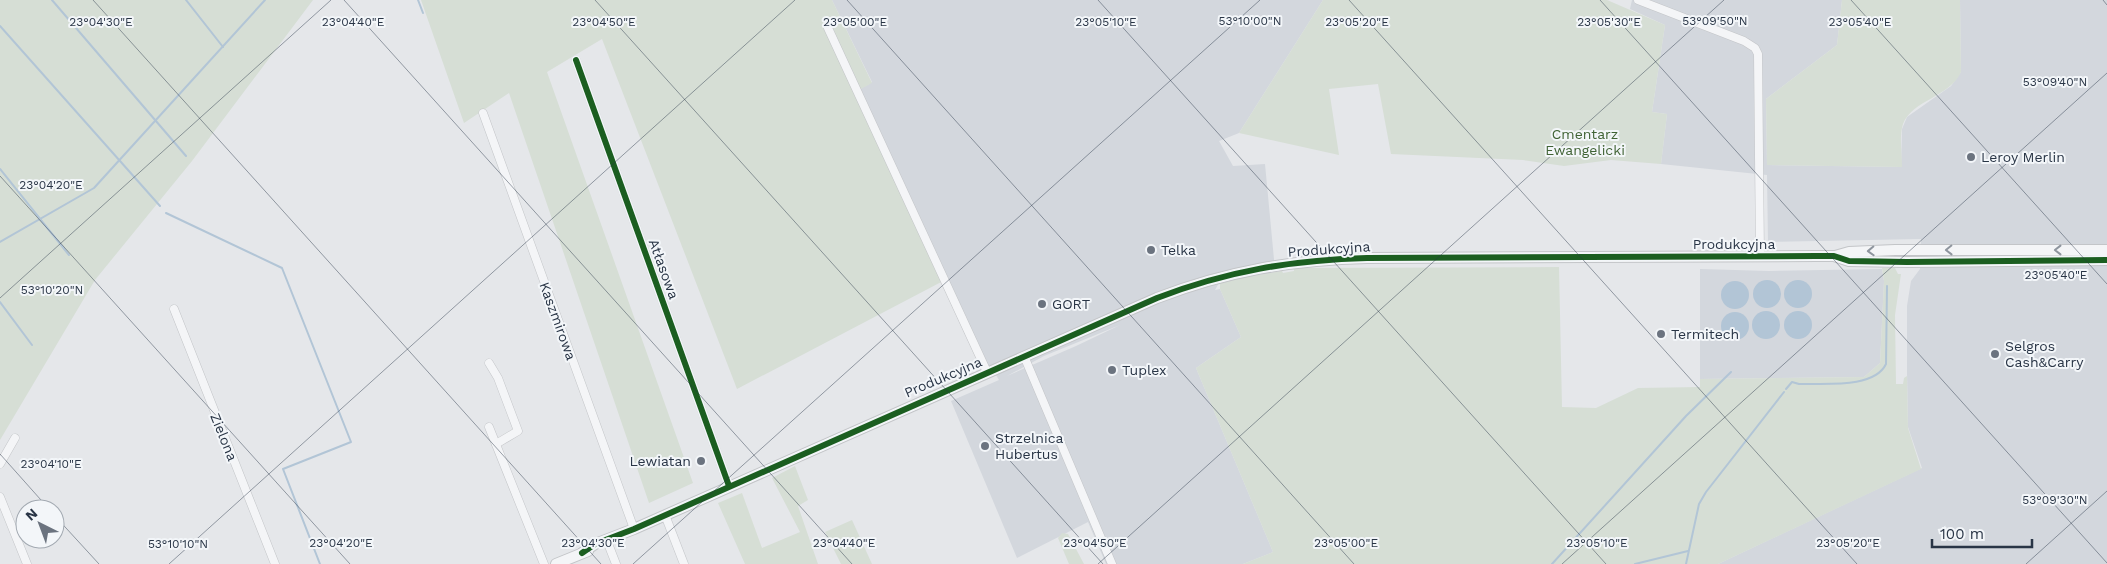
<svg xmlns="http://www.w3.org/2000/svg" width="2107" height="564" viewBox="0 0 2107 564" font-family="'Work Sans',sans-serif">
  <rect width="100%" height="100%" fill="#e5e7ea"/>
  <g fill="#d3d7dd" fill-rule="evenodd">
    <path d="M832 0H1323L1239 133 1219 141 1233 166 1265 164 1275 270 1220 281 1215 290 1220 289 1241 337 1196 368 1273 552 1243 564H1106L1088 522 1017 558 951 401 999 380 993 370 987 372 857 91 872 82ZM1120 325 1076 346 1007 376 1044 356Z"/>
    <polygon points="1632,0 1842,0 1837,45 1766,99 1767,165 1901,167 1902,129 1907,117 1951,86 1961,72 1960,0 2107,0 2107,564 1718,564 1922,468 1908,427 1907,372 1907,306 1911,281 1920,269 1921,239 1768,242 1767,175 1661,164 1667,114 1652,112 1665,25 1630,9"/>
    <polygon points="1700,269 1769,271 1882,269 1884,281 1880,363 1864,377 1700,379"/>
  </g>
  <g fill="#d6ded5">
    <polygon points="0,0 313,0 192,161 95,280 0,440"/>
    <polygon points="421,0 832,0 872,83 857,91 945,280 737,389 602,39 547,72 693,483 649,503 509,93 464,123"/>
    <polygon points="1323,0 1607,0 1665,25 1652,112 1667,114 1661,164 1611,160 1564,166 1523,160 1391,154 1378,84 1329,89 1339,155 1239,133"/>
    <path d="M1842 0H1960L1961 72C1950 97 1912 100 1903 124 1899 136 1902 154 1902 167L1767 165 1766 99 1837 45Z"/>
    <polygon points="1559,267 1562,407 1596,408 1638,388 1700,387 1700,379 1864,377 1880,363 1884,281 1882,268 1895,268 1898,274 1901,274 1895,315 1896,384 1903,384 1904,378 1907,376 1908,428 1921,469 1718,564 1243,564 1273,552 1196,368 1241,337 1220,289 1220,281 1251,274 1252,276 1282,271 1283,273 1294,271 1294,269 1301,268"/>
    <polygon points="795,466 808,500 798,506 818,564 745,564 718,503 742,493 762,548 800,532 772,478"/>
    <polygon points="852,520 872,564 841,564 825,532"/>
    <polygon points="1062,533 1068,534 1084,564 1069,564 1058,538"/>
  </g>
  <g fill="#b2c5d6">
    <circle cx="1798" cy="294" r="14"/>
    <circle cx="1767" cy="294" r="14"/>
    <circle cx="1735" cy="295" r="14"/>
    <circle cx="1766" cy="325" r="14"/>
    <circle cx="1798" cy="325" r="14"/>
    <circle cx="1735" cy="326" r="14"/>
  </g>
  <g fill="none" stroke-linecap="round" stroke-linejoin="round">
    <g stroke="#b2c5d6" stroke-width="2">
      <polyline points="52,0 186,156"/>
      <polyline points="186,0 223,47"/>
      <polyline points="418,0 423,13"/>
      <polyline points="0,26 160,206"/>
      <polyline points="0,169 69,255"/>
      <polyline points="166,213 282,268 351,442 283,469 320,564"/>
      <polyline points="0,242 94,188 265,0"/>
      <polyline points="0,302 32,345"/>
      <path d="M1786 389 1792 382 1799 384C1824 383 1874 389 1886 364L1887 286"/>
      <polyline points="1552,564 1686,416 1731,372"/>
      <polyline points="1635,564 1688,551"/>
      <polyline points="1686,564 1699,504 1706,492 1784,392"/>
    </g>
    <defs>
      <g id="minor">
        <polyline points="1638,0 1744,41 1755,48 1758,54 1760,256"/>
        <polyline points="828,28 987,372"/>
        <polyline points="576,60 729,486"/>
        <polyline points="483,113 634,529"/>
        <polyline points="174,309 275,564"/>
        <polyline points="1024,356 1112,564"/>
        <polyline points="489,363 498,378 518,431 496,444"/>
        <polyline points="489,427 544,564"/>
        <polyline points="0,464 15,438"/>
        <polyline points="0,497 27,564"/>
        <polyline points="665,515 684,564"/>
        <polyline points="607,541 616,564"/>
      </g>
      <g id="tertiary">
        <polyline points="1835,256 1849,252 1895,250 2107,250"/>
        <path d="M582 553 595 544 634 529 1157 298C1227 271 1292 260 1367 258L1816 256H1834L1849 261 1907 262 2107 260"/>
        <polyline points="556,564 588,551"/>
      </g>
    </defs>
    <use href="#minor" stroke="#c3c5c8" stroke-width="9"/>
    <use href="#tertiary" stroke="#c3c5c8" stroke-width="12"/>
    <use href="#minor" stroke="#f4f5f7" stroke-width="8"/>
    <use href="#tertiary" stroke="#f4f5f7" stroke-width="10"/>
    <defs>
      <g id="cycleway">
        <polyline points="576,60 729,486"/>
        <path d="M582 553 595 544 634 529 1157 298C1227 271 1292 260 1367 258L1816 256H1834L1849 261 1907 262 2107 260"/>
      </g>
    </defs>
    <use href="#cycleway" stroke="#f3f6f9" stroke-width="9"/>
    <use href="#cycleway" stroke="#1b5e20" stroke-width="6"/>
  </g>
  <defs><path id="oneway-chevron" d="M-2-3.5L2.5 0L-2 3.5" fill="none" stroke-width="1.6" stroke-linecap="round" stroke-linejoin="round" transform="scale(1.25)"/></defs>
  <g stroke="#8e959e">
    <use href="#oneway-chevron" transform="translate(1949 250) rotate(179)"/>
    <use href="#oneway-chevron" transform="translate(2058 250) rotate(180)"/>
    <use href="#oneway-chevron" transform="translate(1871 251) rotate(178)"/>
  </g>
  <path fill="none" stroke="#293546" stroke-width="1" stroke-opacity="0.45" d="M93 0 601 564M344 0 852 564M595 0 1103 564M847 0 1354 564M1098 0 1606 564M1349 0 1857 564M1600 0 2107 563M1851 0 2107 284M2103 0 2107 5M0 176 350 564M0 298 331 0M0 454 49 509M55 516 99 564M169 564 795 0M633 564 1260 0M1098 564 1724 0M1562 564 2107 73M2026 564 2107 491"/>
  <g fill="#6b737f" stroke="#f3f6f9" stroke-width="2">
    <circle cx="1971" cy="157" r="5"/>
    <circle cx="1151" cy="250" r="5"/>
    <circle cx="1042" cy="304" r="5"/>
    <circle cx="1661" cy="334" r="5"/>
    <circle cx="1995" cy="354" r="5"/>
    <circle cx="1112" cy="370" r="5"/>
    <circle cx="985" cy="446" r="5"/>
    <circle cx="701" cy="461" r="5"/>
  </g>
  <g text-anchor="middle" stroke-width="4" stroke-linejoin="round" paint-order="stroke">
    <g font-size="14" fill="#406335" stroke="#f3f6f9">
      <text x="1585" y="139">Cmentarz<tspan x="1585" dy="16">Ewangelicki</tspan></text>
    </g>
    <g font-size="14" fill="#293546" stroke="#f3f6f9" text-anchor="start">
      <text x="1981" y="162">Leroy Merlin</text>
      <text x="1161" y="255">Telka</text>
      <text x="1052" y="309">GORT</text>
      <text x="1671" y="339">Termitech</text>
      <text x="2005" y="351">Selgros<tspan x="2005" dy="16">Cash&amp;Carry</tspan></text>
      <text x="1122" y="375">Tuplex</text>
      <text x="995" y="443">Strzelnica<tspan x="995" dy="16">Hubertus</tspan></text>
      <text x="691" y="466" text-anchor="end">Lewiatan</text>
    </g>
    <g font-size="14" fill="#293546" stroke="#f3f6f9">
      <text x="1734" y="249">Produkcyjna</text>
      <text transform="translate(1329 249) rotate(-4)" y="5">Produkcyjna</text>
      <text transform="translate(664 269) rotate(70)" y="5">Atłasowa</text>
      <text transform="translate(558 321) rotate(70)" y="5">Kaszmirowa</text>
      <text transform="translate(943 377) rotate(-23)" y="5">Produkcyjna</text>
      <text transform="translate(224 437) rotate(68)" y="5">Zielona</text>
    </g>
  </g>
  <g font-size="12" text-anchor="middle" fill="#293546" stroke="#f3f6f9" stroke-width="4" stroke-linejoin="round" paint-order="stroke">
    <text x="1250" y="25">53°10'00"N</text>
    <text x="1715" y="25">53°09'50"N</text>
    <text x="101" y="26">23°04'30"E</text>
    <text x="353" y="26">23°04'40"E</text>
    <text x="1106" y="26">23°05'10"E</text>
    <text x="1860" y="26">23°05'40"E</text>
    <text x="604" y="26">23°04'50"E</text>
    <text x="855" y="26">23°05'00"E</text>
    <text x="1357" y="26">23°05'20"E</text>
    <text x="1609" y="26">23°05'30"E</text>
    <text x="2055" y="86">53°09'40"N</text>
    <text x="51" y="189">23°04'20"E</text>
    <text x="2056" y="279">23°05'40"E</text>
    <text x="52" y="294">53°10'20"N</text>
    <text x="51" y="468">23°04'10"E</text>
    <text x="2055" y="504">53°09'30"N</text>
    <text x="341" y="547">23°04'20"E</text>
    <text x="593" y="547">23°04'30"E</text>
    <text x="844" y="547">23°04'40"E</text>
    <text x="1095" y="547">23°04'50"E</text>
    <text x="1346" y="547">23°05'00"E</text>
    <text x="1597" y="547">23°05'10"E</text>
    <text x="1848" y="547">23°05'20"E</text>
    <text x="178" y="548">53°10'10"N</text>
  </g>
  <g transform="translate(40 524) rotate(318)"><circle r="24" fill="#f3f6f9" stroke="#a2a9b1"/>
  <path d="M0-4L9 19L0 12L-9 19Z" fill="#6b737f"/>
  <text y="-8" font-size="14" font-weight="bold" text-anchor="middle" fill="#293546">N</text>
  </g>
  <path d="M1932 539v8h100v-8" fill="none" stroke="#293546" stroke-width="2.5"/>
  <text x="1940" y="539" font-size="15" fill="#293546" stroke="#f3f6f9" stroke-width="4" paint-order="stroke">100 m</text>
</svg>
